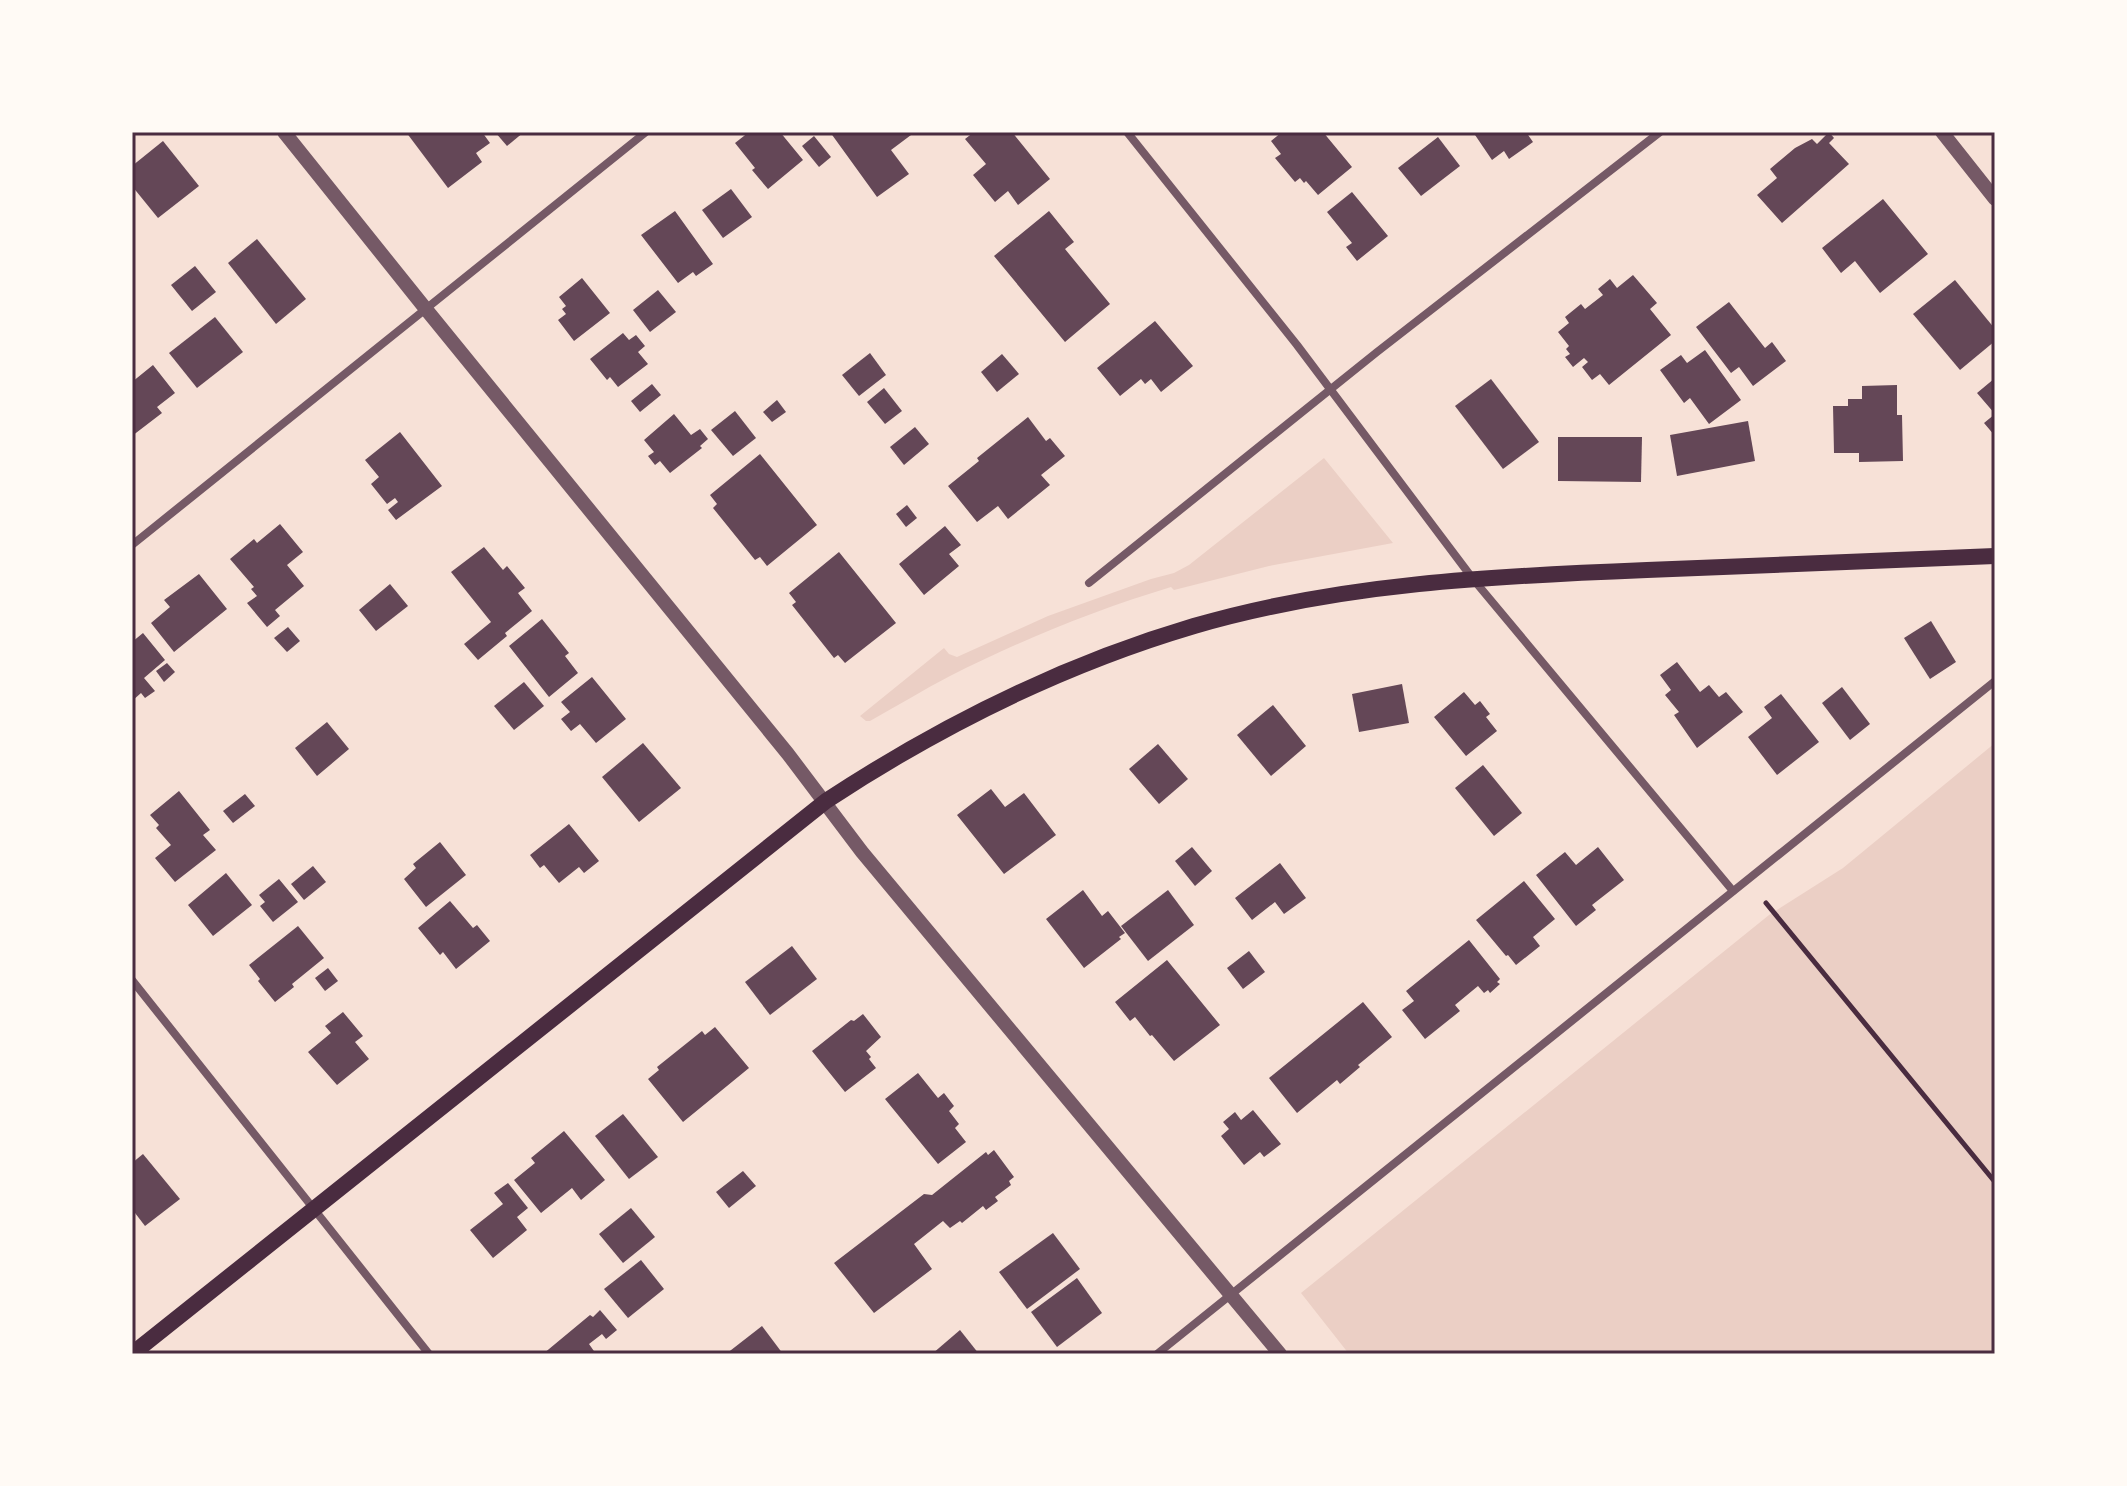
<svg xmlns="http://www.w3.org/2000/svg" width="2127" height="1486" viewBox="0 0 2127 1486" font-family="'Exo 2',sans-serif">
  <rect width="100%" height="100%" fill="#f7e1d7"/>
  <g fill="#ebcfc5">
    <path d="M1324 458 1393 543 1269 566 1174 590 1171 587C1095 610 1021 640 950 676 923 690 897 706 870 721H866L860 716 944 648 949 654 957 657 1048 616 1151 579 1174 573 1189 565Z"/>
    <polygon points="1995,743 1995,1354 1349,1354 1301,1293 1769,915 1843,868"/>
  </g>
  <g fill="#644757">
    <polygon points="406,132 482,132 490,143 476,153 482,162 448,188"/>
    <polygon points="495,132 524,132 507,146"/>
    <polygon points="749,132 780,132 803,160 768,189 752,170 755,168 735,143"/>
    <polygon points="830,132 915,132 891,150 909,174 877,197"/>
    <polygon points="974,132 1012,132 1050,179 1018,205 1008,191 995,202 973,175 986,164 965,139"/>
    <polygon points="1282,132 1323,132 1352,167 1318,195 1306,181 1304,183 1300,178 1295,182 1275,158 1281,154 1271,141"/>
    <polygon points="1473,132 1526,132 1533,142 1509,159 1504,151 1492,160"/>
    <polygon points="1829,132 1834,138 1829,143 1849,164 1782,223 1757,195 1777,178 1770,169 1795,148 1812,139 1817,144"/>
    <polygon points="814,136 831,157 819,167 802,146"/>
    <polygon points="1438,137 1460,166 1421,196 1398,168"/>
    <polygon points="163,141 199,186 158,218 132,186 132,166"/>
    <polygon points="731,189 752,217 723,238 702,210"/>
    <polygon points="1352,192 1388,236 1357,261 1346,247 1352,243 1327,212"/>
    <polygon points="1883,199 1928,254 1880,293 1855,261 1841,273 1822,248"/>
    <polygon points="675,211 713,264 696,276 693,272 678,283 641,235"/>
    <polygon points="1049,211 1074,242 1065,249 1110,304 1065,342 994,256"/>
    <polygon points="257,239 306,299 276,324 228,263"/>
    <polygon points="195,266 216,292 192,311 171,285"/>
    <polygon points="1633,275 1657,303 1650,309 1671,335 1609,385 1600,374 1592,380 1582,367 1588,362 1584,358 1573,367 1565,357 1570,354 1566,349 1569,346 1558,332 1569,323 1565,317 1581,304 1585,309 1603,295 1598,289 1610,279 1617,288"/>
    <polygon points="582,278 610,313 574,341 558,320 566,314 562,309 566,306 559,297"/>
    <polygon points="1955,280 1995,329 1995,341 1960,370 1913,314"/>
    <polygon points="658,290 676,312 650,332 633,310"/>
    <polygon points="1729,302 1765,348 1772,342 1786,361 1753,386 1739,367 1731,373 1696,327"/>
    <polygon points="215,317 243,352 197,388 169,353"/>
    <polygon points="1155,321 1193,366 1161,392 1151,379 1145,384 1141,379 1120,396 1097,368"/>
    <polygon points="623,333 629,340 636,335 645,346 638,352 648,364 618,387 610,377 607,380 590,359"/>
    <polygon points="1705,350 1741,400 1709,424 1690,398 1684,403 1660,370 1681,355 1687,363"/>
    <polygon points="870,353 886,375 859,396 842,375"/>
    <polygon points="1002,354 1019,374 997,392 981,372"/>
    <polygon points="153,365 175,393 157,407 162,413 132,436 132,382"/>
    <polygon points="1995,378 1995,436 1984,423 1995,414 1977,393"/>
    <polygon points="1491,379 1539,442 1503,469 1455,406"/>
    <polygon points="652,384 661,395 640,412 631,401"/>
    <polygon points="1897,385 1897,415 1902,415 1903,461 1859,462 1859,453 1834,453 1833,406 1848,406 1848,399 1862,399 1862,386"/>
    <polygon points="884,388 902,411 885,424 867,402"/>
    <polygon points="777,400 786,412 772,422 763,412"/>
    <polygon points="735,411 756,438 733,456 711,430"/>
    <polygon points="674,414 691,435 700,429 708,439 700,446 702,448 670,473 660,461 655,465 648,456 654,452 644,440"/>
    <polygon points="1028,417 1046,441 1050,438 1065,456 1041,475 1050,485 1008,519 998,506 977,522 948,486 979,461 977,458"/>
    <polygon points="1748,421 1755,461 1677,476 1670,435"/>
    <polygon points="915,427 929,444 904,465 890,447"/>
    <polygon points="400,432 442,486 396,520 388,510 398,502 395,498 387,504 371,484 379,477 365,460"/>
    <polygon points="1558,437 1642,437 1641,482 1558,481"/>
    <polygon points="760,454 817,525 767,566 760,557 755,560 713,508 717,504 710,495"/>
    <polygon points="907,505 917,518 906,527 896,514"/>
    <polygon points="280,524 303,552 287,565 304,586 275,610 280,616 267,627 247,603 257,596 251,589 254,587 230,559 254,539 257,543"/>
    <polygon points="945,526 961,545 949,554 959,566 924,595 899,564"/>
    <polygon points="484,547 503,570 507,566 525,588 518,593 532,611 505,633 507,636 478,660 464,644 491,622 451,572"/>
    <polygon points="839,552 896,623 845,663 838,655 834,658 792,605 796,602 789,593"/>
    <polygon points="199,574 227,609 174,652 151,623 170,607 164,600"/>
    <polygon points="390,584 408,606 376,631 359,610"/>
    <polygon points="542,619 569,653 565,656 578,673 549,697 509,646"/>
    <polygon points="1931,621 1956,662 1930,679 1904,638"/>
    <polygon points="288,627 300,641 287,652 274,638"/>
    <polygon points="143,633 165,660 144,678 155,691 145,698 141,693 132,701 132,642"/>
    <polygon points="1677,662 1700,692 1709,685 1719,697 1726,692 1743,712 1697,748 1674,715 1679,712 1665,695 1671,690 1660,675"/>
    <polygon points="167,663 175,672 164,682 156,671"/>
    <polygon points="592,677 626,719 596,743 580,724 571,731 561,719 570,712 561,702"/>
    <polygon points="524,682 544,706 514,730 494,706"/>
    <polygon points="1402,684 1409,723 1359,732 1352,694"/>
    <polygon points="1842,687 1870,724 1850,740 1822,703"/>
    <polygon points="1464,692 1475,705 1480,701 1490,714 1486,717 1497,731 1466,756 1434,717"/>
    <polygon points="1781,694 1819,742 1777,775 1748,737 1772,718 1764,707"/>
    <polygon points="1273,705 1306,746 1271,776 1237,735"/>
    <polygon points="327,722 349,749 317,776 295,748"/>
    <polygon points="643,743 681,788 639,822 602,777"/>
    <polygon points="1158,744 1188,779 1159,804 1129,769"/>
    <polygon points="1483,765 1522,813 1494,836 1455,788"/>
    <polygon points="991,789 1005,807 1024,793 1056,835 1004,874 957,815"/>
    <polygon points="179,791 210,830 203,835 216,850 175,882 155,858 171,845 156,828 159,825 150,815"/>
    <polygon points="245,794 255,806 233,823 223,811"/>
    <polygon points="569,824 599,861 584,873 579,867 559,883 544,865 540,868 530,855"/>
    <polygon points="440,842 466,875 426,907 404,879 416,868 413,864"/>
    <polygon points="1192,847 1212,871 1195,886 1175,861"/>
    <polygon points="1598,847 1624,880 1592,905 1596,910 1576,926 1536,875 1565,852 1576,865"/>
    <polygon points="1280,863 1306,898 1284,914 1275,902 1252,920 1235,898"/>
    <polygon points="313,866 326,882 304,900 291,884"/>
    <polygon points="226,873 252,905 213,936 188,905"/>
    <polygon points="279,879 298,902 273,922 260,906 265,902 259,895"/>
    <polygon points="1524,881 1555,919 1533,937 1540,946 1516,965 1508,955 1506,956 1476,920"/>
    <polygon points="1083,890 1102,916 1108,911 1125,933 1119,937 1121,939 1084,968 1046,919"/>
    <polygon points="1168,890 1194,925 1148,961 1121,926"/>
    <polygon points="450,901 473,928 477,925 490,941 456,969 443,952 440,955 418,928"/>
    <polygon points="298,926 324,958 292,984 294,987 275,1002 258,981 260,979 249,965"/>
    <polygon points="1469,940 1500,979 1497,982 1500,984 1490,993 1488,990 1484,993 1478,986 1455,1005 1460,1011 1425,1039 1402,1010 1414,1001 1406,991"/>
    <polygon points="792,946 817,979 770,1015 745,982"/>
    <polygon points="1249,951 1265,972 1243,989 1227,968"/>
    <polygon points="1167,960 1220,1025 1174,1061 1152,1035 1150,1036 1135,1017 1130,1021 1115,1002"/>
    <polygon points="328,968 338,981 325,991 315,978"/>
    <polygon points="1363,1002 1392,1037 1358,1065 1360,1067 1340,1084 1337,1080 1297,1113 1269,1078"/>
    <polygon points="343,1012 363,1036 355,1042 369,1059 337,1085 308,1052 331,1033 325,1026"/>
    <polygon points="863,1014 881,1037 866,1051 871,1057 869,1059 876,1068 845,1092 812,1051 851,1020 854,1021"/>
    <polygon points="715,1027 749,1068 683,1122 648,1079 659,1070 657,1067 702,1031 705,1035"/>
    <polygon points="918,1073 938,1098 944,1093 954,1106 949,1111 959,1124 955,1128 966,1142 938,1164 885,1099"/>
    <polygon points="1253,1110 1281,1144 1264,1157 1260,1152 1244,1165 1221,1136 1229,1129 1223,1122 1235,1112 1241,1120"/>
    <polygon points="623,1114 658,1157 629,1179 595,1136"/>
    <polygon points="564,1131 605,1180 581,1200 572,1188 541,1213 514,1180 535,1163 531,1158"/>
    <polygon points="994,1150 1014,1177 1009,1181 1011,1185 995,1197 998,1201 986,1210 983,1206 962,1223 960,1221 950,1228 943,1221 914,1244 932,1269 874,1313 834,1263 924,1194 932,1195 986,1152 988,1155"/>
    <polygon points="143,1154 180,1199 145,1226 132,1209 132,1163"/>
    <polygon points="743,1171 756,1186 729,1208 716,1192"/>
    <polygon points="508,1183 528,1208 517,1217 527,1230 493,1258 470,1230 503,1204 494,1193"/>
    <polygon points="631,1208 655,1237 623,1263 599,1234"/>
    <polygon points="1053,1233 1080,1269 1027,1309 999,1272"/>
    <polygon points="641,1260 664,1289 628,1318 604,1289"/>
    <polygon points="1077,1278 1102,1313 1057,1347 1031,1312"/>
    <polygon points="600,1310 617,1330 606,1339 602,1334 589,1344 596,1354 543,1354 590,1315 593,1317"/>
    <polygon points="762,1326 783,1354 726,1354"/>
    <polygon points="960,1330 979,1354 932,1354"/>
  </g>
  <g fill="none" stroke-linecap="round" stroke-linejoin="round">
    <polyline stroke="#4a2c40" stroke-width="5" points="1766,903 1995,1182"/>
    <g stroke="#755966" stroke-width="8">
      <polyline points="1127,132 1297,345 1473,579 1733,891"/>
      <polyline points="132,545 646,132"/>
      <polyline points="1089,583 1377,352 1660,132"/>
      <polyline points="132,980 429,1354"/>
      <polyline points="1157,1354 1995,681"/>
    </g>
    <g stroke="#755966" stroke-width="14">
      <polyline points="284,132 425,308 788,754 862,852 1280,1354"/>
      <polyline points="1942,132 1995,199"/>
    </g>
    <path stroke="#4a2c40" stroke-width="16" d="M132 1354 826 801C940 726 1062 665 1194 626 1341 583 1495 576 1647 570 1763 565 1879 560 1995 556"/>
  </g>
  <rect width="2127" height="1486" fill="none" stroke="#fffaf5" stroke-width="268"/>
  <rect x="134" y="134" width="1859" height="1218" fill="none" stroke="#4a2c40" stroke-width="3"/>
</svg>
